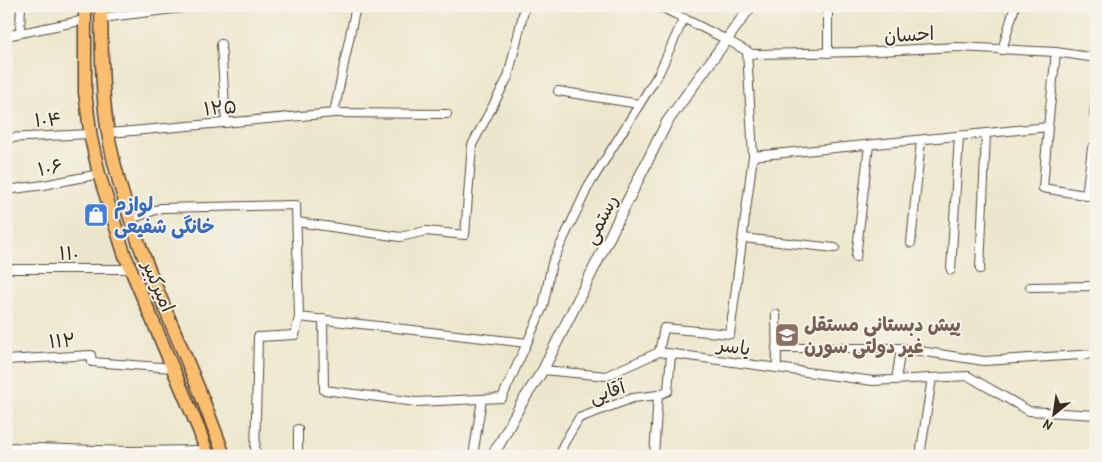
<svg xmlns="http://www.w3.org/2000/svg" width="1102" height="462" viewBox="0 0 1102 462" font-family="'Patrick Hand','Playpen Sans Arabic',sans-serif">
  <rect width="100%" height="100%" fill="#f7f3e8"/>
  <filter id="ink" filterUnits="userSpaceOnUse"><feTurbulence type="fractalNoise" baseFrequency=".02" numOctaves="2"/><feDisplacementMap in="SourceGraphic" scale="10" xChannelSelector="R" yChannelSelector="G"/><feConvolveMatrix kernelMatrix="1 2 1 2 8 2 1 2 1" color-interpolation-filters="sRGB"/></filter>
  <filter id="wash" filterUnits="userSpaceOnUse"><feTurbulence type="fractalNoise" baseFrequency=".0096" numOctaves="4" result="noise"/><feDisplacementMap in="SourceGraphic" scale="20" xChannelSelector="R" yChannelSelector="G"/><feGaussianBlur stdDeviation="1.12" result="paint"/><feColorMatrix in="noise" values="0 0 0 0 0 0 0 0 0 0 0 0 0 0 0 0 0 1.4 0 .05"/><feComposite in="paint" operator="in"/></filter>
  <g filter="url(#wash)">
    <rect width="100%" height="100%" fill="#ece7cc"/>
  </g>
  <g filter="url(#ink)">
    <g fill="none" stroke-linecap="round" stroke-linejoin="round">
      <defs>
        <g id="minor">
          <polyline points="648,6 663,8 727,40 752,54 858,52 958,47 1056,52 1096,58"/>
          <polyline points="828,6 828,53"/>
          <polyline points="101,18 198,6"/>
          <polyline points="20,32 21,6"/>
          <polyline points="6,36 85,20"/>
          <polyline points="221,44 226,123"/>
          <polyline points="1002,50 1015,6"/>
          <polyline points="747,51 753,156 1048,127 1043,188 1096,197"/>
          <polyline points="558,91 639,104"/>
          <polyline points="334,113 447,114"/>
          <polyline points="1094,115 1096,95"/>
          <polyline points="1048,127 1056,52"/>
          <polyline points="109,133 334,113 356,6"/>
          <polyline points="6,138 91,134"/>
          <polyline points="6,190 44,185 99,174"/>
          <polyline points="1086,196 1092,148"/>
          <polyline points="131,219 161,208 296,205 299,317 527,343 543,307 552,263 588,187 659,73 684,18"/>
          <polyline points="297,222 400,237 426,231 465,235 472,145 508,77 525,6"/>
          <polyline points="743,238 835,248"/>
          <polyline points="911,243 921,140"/>
          <polyline points="856,257 869,145"/>
          <polyline points="6,269 131,269"/>
          <polyline points="980,269 986,133"/>
          <polyline points="951,270 959,136"/>
          <polyline points="1030,287 1096,286"/>
          <polyline points="776,314 777,368"/>
          <polyline points="323,319 324,390 416,402 502,398 527,343"/>
          <polyline points="776,348 901,348"/>
          <polyline points="659,352 664,328 730,334 753,156"/>
          <polyline points="6,360 91,355 92,362 173,368"/>
          <polyline points="543,370 606,376 659,352 873,381 968,376 1029,411 1096,415"/>
          <polyline points="896,380 901,348 984,361 1096,354"/>
          <polyline points="6,447 127,451 207,450"/>
          <polyline points="255,456 258,337 295,335 299,317"/>
          <polyline points="298,456 298,429"/>
          <polyline points="473,456 482,399"/>
          <polyline points="561,456 563,445 579,418 633,398 658,395 668,391 671,354"/>
          <polyline points="654,456 658,395"/>
          <polyline points="920,456 932,378"/>
        </g>
        <polyline id="tertiary" points="491,456 499,445 521,404 543,370 667,122 751,6"/>
        <g id="primary">
          <polyline points="85,6 85,92 91,138 99,174 124,253 199,430 208,456"/>
          <path d="M101 6C102 50 101 95 109 139 130 250 188 349 224 456"/>
        </g>
      </defs>
      <use href="#minor" stroke="#564638" stroke-width="10"/>
      <use href="#tertiary" stroke="#564638" stroke-width="12"/>
      <use href="#primary" stroke="#564638" stroke-width="15"/>
      <use href="#minor" stroke="#fff" stroke-width="8"/>
      <use href="#tertiary" stroke="#fff" stroke-width="10"/>
      <use href="#primary" stroke="#fbbd6e" stroke-width="12"/>
    </g>
  </g>
  <defs>
    <symbol id="shop-square" viewBox="-11 -11 22 22"><rect x="-9" y="-9" width="18" height="18" rx="4" fill="#3f7fe0" stroke="#f7f3e8"/><path d="M-5-2.5h2.3a2.7 3.5 0 0 1 5.4 0H5L5.5 6h-11ZM-1.5-2.5h3a1.5 2.3 0 0 0-3 0Z" fill="#fff"/></symbol>
    <symbol id="school-square" viewBox="-11 -11 22 22"><rect x="-9" y="-9" width="18" height="18" rx="4" fill="#8d6e63" stroke="#f7f3e8"/><path d="M0-5L7-2L0 1L-7-2ZM-4 1L0 2.5L4 1V4Q0 6-4 4Z" fill="#fff"/></symbol>
  </defs>
  <g fill-rule="evenodd">
    <use href="#shop-square" x="82" y="201" width="28" height="28"/>
    <use href="#school-square" x="773" y="321" width="28" height="28"/>
  </g>
  <g text-anchor="middle" stroke-width="4" stroke-linejoin="round" paint-order="stroke">
    <g font-size="19" fill="#3b2a1e" stroke="#f7f3e8">
      <text transform="translate(909 34) rotate(-3)" y="7">احسان</text>
      <text transform="translate(220 107) rotate(-5)" y="7">۱۲۵</text>
      <text transform="translate(48 119) rotate(-3)" y="7">۱۰۴</text>
      <text transform="translate(50 167) rotate(-10)" y="7">۱۰۶</text>
      <text transform="translate(600 219) rotate(-63)" y="7">رستمی</text>
      <text x="69" y="260">۱۱۰</text>
      <text transform="translate(159 286) rotate(67)" y="7">امیرکبیر</text>
      <text transform="translate(62 340) rotate(-4)" y="7">۱۱۲</text>
      <text transform="translate(734 346) rotate(8)" y="7">یاسر</text>
      <text transform="translate(607 391) rotate(-18)" y="7">آقایی</text>
    </g>
    <g font-size="19" font-weight="bold" fill="#366cbe" stroke="#f7f3e8" text-anchor="start">
      <text x="114" y="211">لوازم<tspan x="114" dy="22">خانگی شفیعی</tspan></text>
    </g>
    <g font-size="19" font-weight="bold" fill="#785e54" stroke="#f7f3e8" text-anchor="start">
      <text x="804" y="331">پیش دبستانی مستقل<tspan x="804" dy="22">غیر دولتی سورن</tspan></text>
    </g>
  </g>
  <rect width="1102" height="462" fill="none" stroke="#f7f3e8" stroke-width="25"/>
  <g transform="translate(1054 414) rotate(210)" stroke="#f7f3e8" stroke-width="4" paint-order="stroke">
  <path d="M0-4L9 19L0 12L-9 19Z" fill="#3b2a1e"/>
  <text y="-8" font-size="14" font-weight="bold" text-anchor="middle" fill="#3b2a1e">N</text>
  </g>
</svg>
